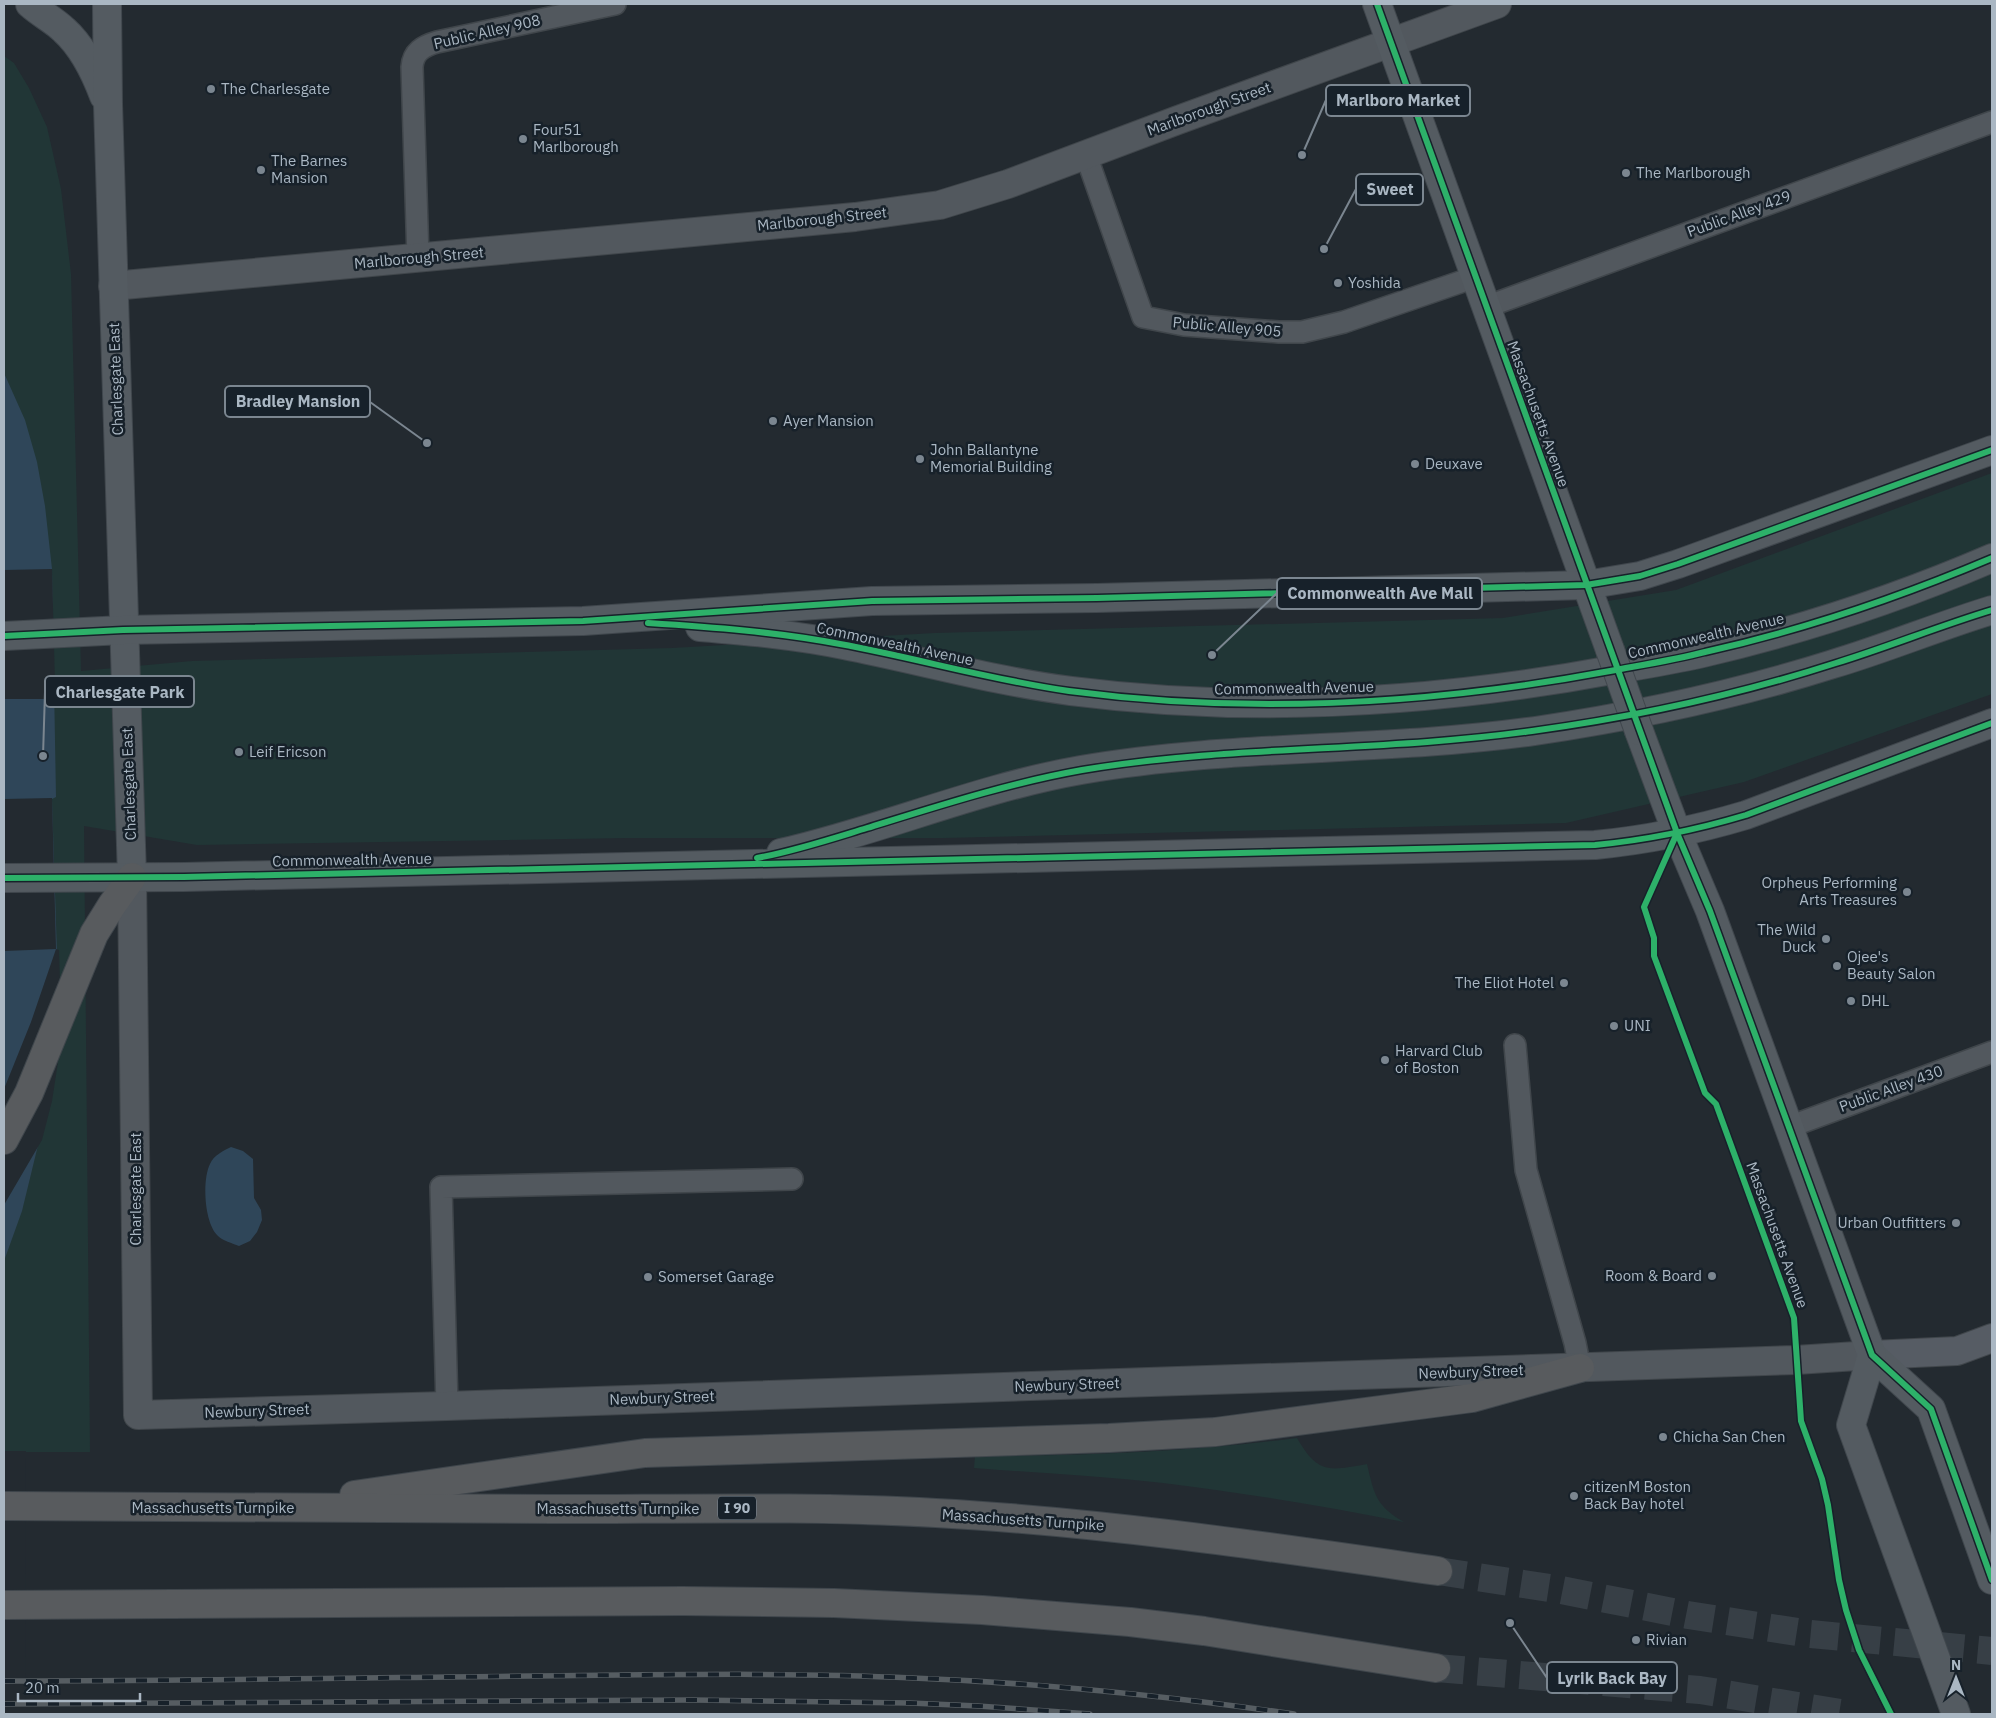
<svg xmlns="http://www.w3.org/2000/svg" width="1996" height="1718" viewBox="0 0 1996 1718" font-family="'IBM Plex Sans',sans-serif">
  <rect width="100%" height="100%" fill="#232a30"/>
  <g fill="#213636">
    <polygon points="4,56 14,63 29,88 47,127 61,189 71,274 81,671 192,661 672,648 935,633 1503,618 1676,590 1992,473 1992,694 1744,782 1566,823 943,838 626,838 197,845 84,826 90,1452 4,1452"/>
    <path d="M1297 1438C1318 1474 1328 1471 1367 1464 1374 1494 1376 1506 1404 1522 1324 1506 1244 1493 1163 1483 1101 1476 1037 1473 974 1468L975 1456C1082 1456 1191 1452 1297 1438Z"/>
  </g>
  <g fill="#2f4659">
    <polygon points="4,373 25,420 37,462 45,506 52,569 56,797 52,799 59,1016 49,1100 22,1211 4,1261"/>
    <path d="M231 1147 243 1151 253 1159 254 1198 261 1210 262 1220 257 1232 250 1241 239 1246C232 1243 223 1241 218 1236 204 1223 202 1180 210 1164 214 1155 223 1151 231 1147Z"/>
  </g>
  <g fill="#232a30">
    <polygon points="52,569 55,684 53,699 4,699 4,570"/>
    <polygon points="52,798 56,949 59,950 61,1016 58,1062 52,1101 42,1140 4,1205 4,1089 31,1022 56,949 4,951 4,799"/>
    <polygon points="4,1451 26,1451 25,1714 4,1714"/>
  </g>
  <g fill="none" stroke-linecap="round" stroke-linejoin="round">
    <g stroke="#373f46" stroke-width="28" stroke-dasharray="28 14" stroke-linecap="butt">
      <polyline points="1438,1571 1556,1589 1688,1615 1810,1634 1992,1651"/>
      <polyline points="1436,1668 1700,1690 1847,1714"/>
    </g>
    <defs>
      <g id="lane">
        <polyline points="1086,155 1143,317 1184,325 1279,332 1302,332 1344,322 1475,277"/>
        <path d="M418 258 412 67C413 52 423 46 437 42L615 4"/>
        <polyline points="1486,307 1992,122"/>
        <polyline points="1515,1045 1526,1170 1575,1343 1580,1368"/>
        <polyline points="1789,1127 1992,1052"/>
        <polyline points="447,1406 441,1187 792,1179"/>
      </g>
      <g id="street">
        <polyline points="113,286 855,217 940,205 1008,184 1178,120 1497,4"/>
        <polyline points="132,877 138,1415 447,1406 1796,1360 1872,1355"/>
      </g>
      <polyline id="secondary" points="1872,1355 1957,1351 1992,1338"/>
      <g id="primary">
        <path d="M30 4C41 14 54 20 64 30 83 47 95 72 104 96"/>
        <polyline points="107,4 108,104 132,877"/>
        <polyline points="1377,4 1610,650"/>
        <path d="M700 627C748 631 796 635 844 645 920 660 994 681 1071 691 1252 714 1434 703 1612 670 1642 665 1673 660 1703 653 1802 630 1899 598 1992 558"/>
        <polyline points="4,636 123,630 583,621 872,601 1097,598 1586,585 1640,576 1678,564 1992,450"/>
        <polyline points="1639,731 1677,833 1710,911 1872,1355 1931,1409 1992,1580"/>
        <path d="M781 853C882 830 978 788 1081 770 1231 744 1384 752 1535 731 1636 716 1735 695 1833 664 1887 648 1939 626 1992 610"/>
        <path d="M4 878 184 877 1595 845C1647 840 1696 830 1746 815L1992 723"/>
        <polyline points="1872,1355 1851,1425 1956,1714"/>
      </g>
      <g id="highway">
        <polyline points="4,1140 29,1093 94,934 112,905 132,877"/>
        <polyline points="354,1495 645,1453 1109,1438 1215,1432 1472,1398 1580,1368"/>
        <path d="M4 1506C187 1508 370 1509 553 1509 681 1509 809 1506 936 1513 1105 1522 1271 1547 1438 1571"/>
        <polyline points="4,1605 683,1601 834,1603 982,1610 1130,1622 1204,1631 1436,1668"/>
      </g>
    </defs>
    <use href="#lane" stroke="#40464b" stroke-width="24"/>
    <use href="#street" stroke="#40464b" stroke-width="30"/>
    <use href="#secondary" stroke="#40464b" stroke-width="30"/>
    <use href="#primary" stroke="#40474d" stroke-width="30"/>
    <use href="#highway" stroke="#3f464c" stroke-width="30"/>
    <use href="#lane" stroke="#52585e" stroke-width="21"/>
    <use href="#street" stroke="#52585e" stroke-width="28"/>
    <use href="#secondary" stroke="#565c64" stroke-width="28"/>
    <use href="#primary" stroke="#545b61" stroke-width="28"/>
    <use href="#highway" stroke="#585b5e" stroke-width="28"/>
    <defs>
      <g id="rail">
        <path d="M4 1681C179 1681 355 1678 530 1676 657 1675 786 1672 913 1678 1041 1683 1168 1696 1294 1714"/>
        <polyline points="4,1704 693,1700 910,1703 978,1706 1090,1714"/>
      </g>
    </defs>
    <use href="#rail" stroke="#565d62" stroke-width="5.5"/>
    <use href="#rail" stroke="#17212a" stroke-width="4" stroke-dasharray="11" stroke-linecap="butt"/>
    <defs>
      <polyline id="primary-bridge" points="1610,650 1639,731"/>
    </defs>
    <use href="#primary-bridge" stroke="#40474d" stroke-width="30" stroke-linecap="butt"/>
    <use href="#primary-bridge" stroke="#545b61" stroke-width="28"/>
    <defs>
      <g id="cycleway">
        <polyline points="1377,4 1677,833 1710,911 1872,1355 1931,1409 1992,1580"/>
        <path d="M648 623C712 627 777 632 840 644 917 658 991 680 1069 691 1249 715 1433 704 1610 671 1642 665 1674 660 1705 652 1803 630 1900 597 1992 558"/>
        <polyline points="4,636 123,630 583,621 872,601 1097,598 1586,585 1640,576 1678,564 1992,450"/>
        <polyline points="1677,833 1644,907 1654,938 1654,956 1705,1093 1716,1104 1794,1318 1801,1421 1822,1479 1828,1505 1839,1580 1846,1610 1859,1650 1891,1714"/>
        <path d="M757 858C795 851 831 839 867 828 938 806 1009 783 1082 770 1231 745 1383 752 1532 731 1635 717 1737 695 1836 663 1888 647 1939 626 1992 610"/>
        <path d="M4 878 184 877 1595 845C1647 840 1696 830 1746 815L1992 723"/>
      </g>
    </defs>
    <use href="#cycleway" stroke="#17212a" stroke-width="9"/>
    <use href="#cycleway" stroke="#2db169" stroke-width="6"/>
  </g>
  <g fill="#7b8690" stroke="#17212a" stroke-width="2">
    <circle cx="211" cy="89" r="5"/>
    <circle cx="523" cy="139" r="5"/>
    <circle cx="261" cy="170" r="5"/>
    <circle cx="1626" cy="173" r="5"/>
    <circle cx="1338" cy="283" r="5"/>
    <circle cx="773" cy="421" r="5"/>
    <circle cx="920" cy="459" r="5"/>
    <circle cx="1415" cy="464" r="5"/>
    <circle cx="239" cy="752" r="5"/>
    <circle cx="1907" cy="892" r="5"/>
    <circle cx="1826" cy="939" r="5"/>
    <circle cx="1837" cy="966" r="5"/>
    <circle cx="1564" cy="983" r="5"/>
    <circle cx="1851" cy="1001" r="5"/>
    <circle cx="1614" cy="1026" r="5"/>
    <circle cx="1385" cy="1060" r="5"/>
    <circle cx="1956" cy="1223" r="5"/>
    <circle cx="1712" cy="1276" r="5"/>
    <circle cx="648" cy="1277" r="5"/>
    <circle cx="1663" cy="1437" r="5"/>
    <circle cx="1574" cy="1496" r="5"/>
    <circle cx="1636" cy="1640" r="5"/>
  </g>
  <g text-anchor="middle" stroke-width="5" stroke-linejoin="round" paint-order="stroke">
    <rect fill="#17212a" stroke="#7e8a95" stroke-width="1" x="718" y="1496.5" width="38" height="23" rx="4"/>
    <g font-size="14" font-weight="bold" fill="#aab7c3">
      <text x="737" y="1513">I 90</text>
    </g>
    <g font-size="15" fill="#aab7c3" stroke="#17212a">
      <text transform="translate(487 32) rotate(-13)" y="5">Public Alley 908</text>
      <text transform="translate(1209 109) rotate(-20)" y="5">Marlborough Street</text>
      <text transform="translate(1739 214) rotate(-20)" y="5">Public Alley 429</text>
      <text transform="translate(822 219) rotate(-6)" y="5">Marlborough Street</text>
      <text transform="translate(419 258) rotate(-5)" y="5">Marlborough Street</text>
      <text transform="translate(1227 327) rotate(5)" y="5">Public Alley 905</text>
      <text transform="translate(116 379) rotate(-92)" y="5">Charlesgate East</text>
      <text transform="translate(1538 414) rotate(70)" y="5">Massachusetts Avenue</text>
      <text transform="translate(1706 636) rotate(-13)" y="5">Commonwealth Avenue</text>
      <text transform="translate(895 644) rotate(12)" y="5">Commonwealth Avenue</text>
      <text transform="translate(1294 688) rotate(-1)" y="5">Commonwealth Avenue</text>
      <text transform="translate(129 784) rotate(-92)" y="5">Charlesgate East</text>
      <text transform="translate(352 860) rotate(-1)" y="5">Commonwealth Avenue</text>
      <text transform="translate(1891 1089) rotate(-20)" y="5">Public Alley 430</text>
      <text transform="translate(136 1189) rotate(-90)" y="5">Charlesgate East</text>
      <text transform="translate(1777 1235) rotate(70)" y="5">Massachusetts Avenue</text>
      <text transform="translate(1471 1372) rotate(-2)" y="5">Newbury Street</text>
      <text transform="translate(1067 1385) rotate(-2)" y="5">Newbury Street</text>
      <text transform="translate(662 1398) rotate(-2)" y="5">Newbury Street</text>
      <text transform="translate(257 1411) rotate(-2)" y="5">Newbury Street</text>
      <text x="213" y="1513">Massachusetts Turnpike</text>
      <text x="618" y="1514">Massachusetts Turnpike</text>
      <text transform="translate(1023 1520) rotate(4)" y="5">Massachusetts Turnpike</text>
    </g>
    <g font-size="15" fill="#aab7c3" stroke="#17212a" text-anchor="start">
      <text x="221" y="94">The Charlesgate</text>
      <text x="533" y="135">Four51<tspan x="533" dy="17">Marlborough</tspan></text>
      <text x="271" y="166">The Barnes<tspan x="271" dy="17">Mansion</tspan></text>
      <text x="1636" y="178">The Marlborough</text>
      <text x="1348" y="288">Yoshida</text>
      <text x="783" y="426">Ayer Mansion</text>
      <text x="930" y="455">John Ballantyne<tspan x="930" dy="17">Memorial Building</tspan></text>
      <text x="1425" y="469">Deuxave</text>
      <text x="249" y="757">Leif Ericson</text>
      <text x="1897" y="888" text-anchor="end">Orpheus Performing<tspan x="1897" dy="17">Arts Treasures</tspan></text>
      <text x="1816" y="935" text-anchor="end">The Wild<tspan x="1816" dy="17">Duck</tspan></text>
      <text x="1847" y="962">Ojee's<tspan x="1847" dy="17">Beauty Salon</tspan></text>
      <text x="1554" y="988" text-anchor="end">The Eliot Hotel</text>
      <text x="1861" y="1006">DHL</text>
      <text x="1624" y="1031">UNI</text>
      <text x="1395" y="1056">Harvard Club<tspan x="1395" dy="17">of Boston</tspan></text>
      <text x="1946" y="1228" text-anchor="end">Urban Outfitters</text>
      <text x="1702" y="1281" text-anchor="end">Room &amp; Board</text>
      <text x="658" y="1282">Somerset Garage</text>
      <text x="1673" y="1442">Chicha San Chen</text>
      <text x="1584" y="1492">citizenM Boston<tspan x="1584" dy="17">Back Bay hotel</tspan></text>
      <text x="1646" y="1645">Rivian</text>
    </g>
  </g>
  <path fill="none" stroke="#7b8690" stroke-width="2" d="M1302 155L1326 100M1324 249L1356 189M427 443L370 402M1212 655L1277 593M43 756L45 692M1510 1623L1547 1678"/>
  <g fill="#7b8690" stroke="#17212a" stroke-width="2">
    <circle cx="1302" cy="155" r="5"/>
    <circle cx="1324" cy="249" r="5"/>
    <circle cx="427" cy="443" r="5"/>
    <circle cx="1212" cy="655" r="5"/>
    <circle cx="43" cy="756" r="5"/>
    <circle cx="1510" cy="1623" r="5"/>
  </g>
  <g fill="#17212a" stroke="#7b8690" stroke-width="2">
    <rect x="1326" y="85" width="144" height="31" rx="5"/>
    <rect x="1356" y="174" width="67" height="31" rx="5"/>
    <rect x="225" y="386" width="145" height="31" rx="5"/>
    <rect x="1277" y="578" width="205" height="31" rx="5"/>
    <rect x="45" y="676" width="149" height="31" rx="5"/>
    <rect x="1547" y="1662" width="130" height="31" rx="5"/>
  </g>
  <g font-size="16" text-anchor="middle" font-weight="bold" fill="#aab7c3">
    <text x="1398" y="106">Marlboro Market</text>
    <text x="1390" y="195">Sweet</text>
    <text x="298" y="407">Bradley Mansion</text>
    <text x="1380" y="599">Commonwealth Ave Mall</text>
    <text x="120" y="698">Charlesgate Park</text>
    <text x="1612" y="1684">Lyrik Back Bay</text>
  </g>
  <rect width="1996" height="1718" fill="none" stroke="#aab7c3" stroke-width="10"/>
  <g transform="translate(1956 1678)" stroke="#17212a" stroke-width="4" paint-order="stroke">
  <path d="M0-4L9 19L0 12L-9 19Z" fill="#aab7c3"/>
  <text y="-8" font-size="14" font-weight="bold" text-anchor="middle" fill="#aab7c3">N</text>
  </g>
  <path d="M18 1693v8h122v-8" fill="none" stroke="#aab7c3" stroke-width="2.5"/>
  <text x="25" y="1693" font-size="15" fill="#aab7c3" stroke="#17212a" stroke-width="4" paint-order="stroke">20 m</text>
</svg>
